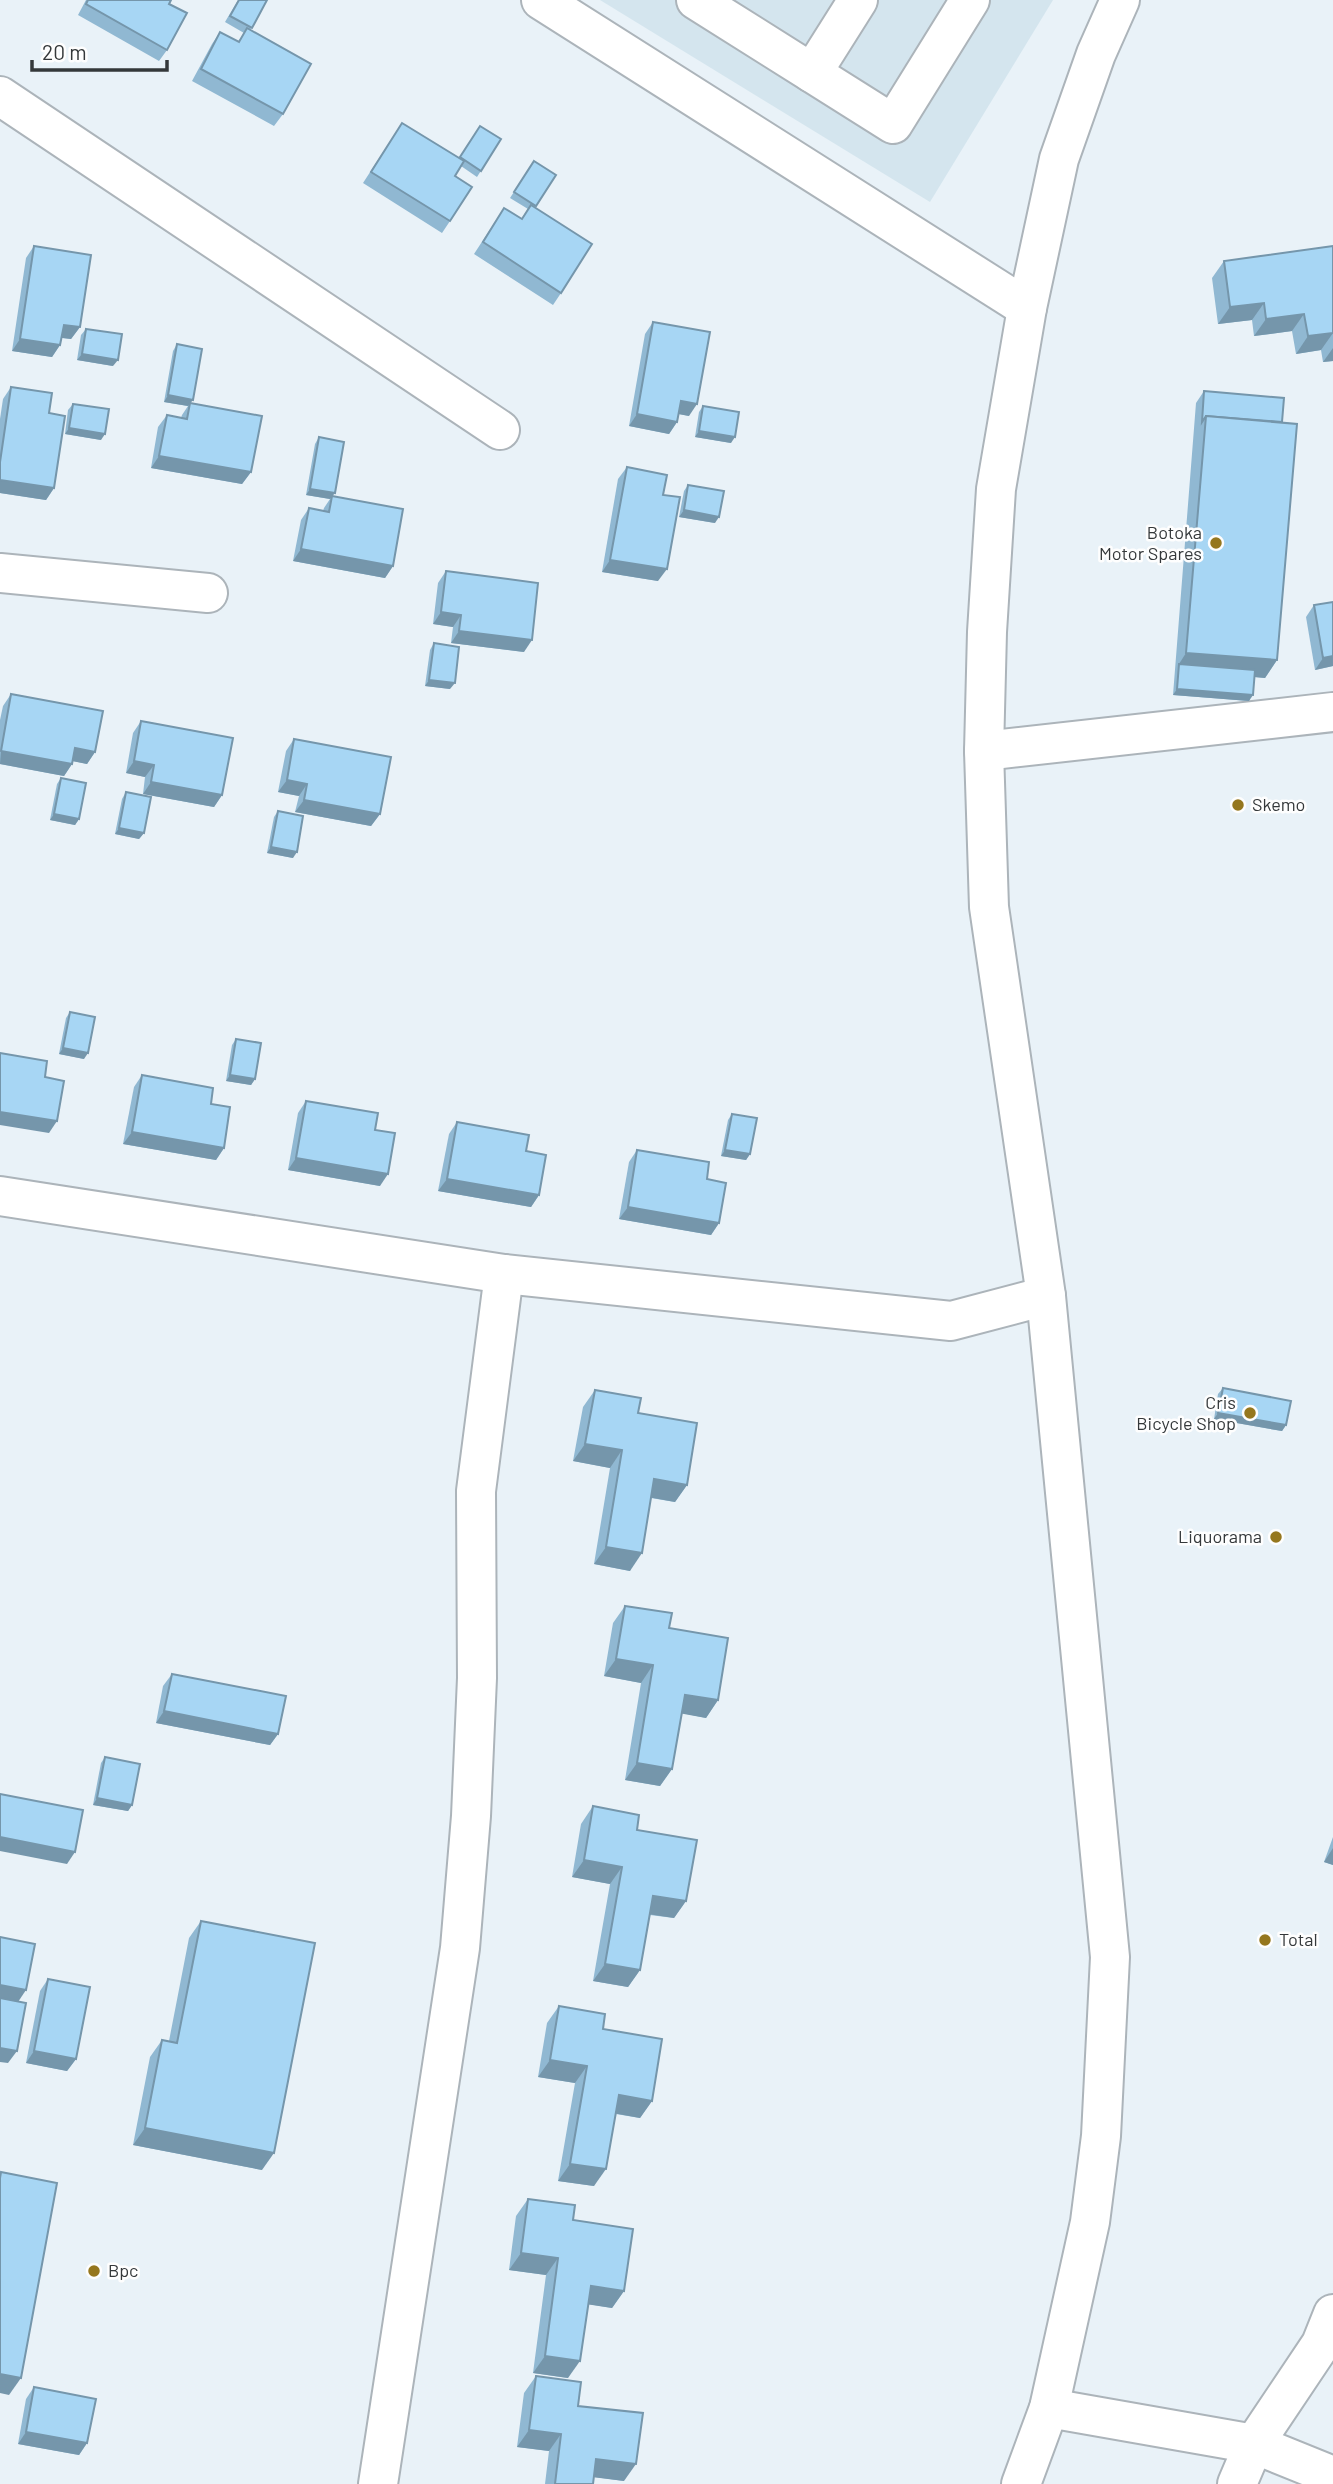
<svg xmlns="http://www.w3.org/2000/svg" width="1333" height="2484" viewBox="0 0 1333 2484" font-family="Barlow,sans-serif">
  <rect width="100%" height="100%" fill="#e9f2f8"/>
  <polygon fill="#d4e5ee" points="600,0 1053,0 930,202"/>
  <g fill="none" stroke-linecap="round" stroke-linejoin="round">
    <defs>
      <g id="minor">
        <polyline points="541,0 1027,308"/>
        <polyline points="696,0 812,73"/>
        <polyline points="858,0 812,73 893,124 970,0"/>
        <polyline points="0,96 500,430"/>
        <polyline points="0,573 208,593"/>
        <polyline points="984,751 1333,712"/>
        <polyline points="0,1196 504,1274 951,1321 1046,1296"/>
        <polyline points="1049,2408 1254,2444 1333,2476"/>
        <polyline points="378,2484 460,1948 471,1816 477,1678 476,1491 504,1274"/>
        <polyline points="1021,2484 1049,2408 1090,2222 1101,2136 1110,1957 1046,1296 989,907 984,751 987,632 996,489 1027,308 1059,159 1096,54 1120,0"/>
        <polyline points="1237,2484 1254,2444 1321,2344 1333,2314"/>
      </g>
    </defs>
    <use href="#minor" stroke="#acb4ba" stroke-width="42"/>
    <use href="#minor" stroke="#fff" stroke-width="38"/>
  </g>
  <g fill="#90b8d2">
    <polygon points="86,0 171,0 169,4 167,50 159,61 78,15"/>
    <polygon points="238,0 267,0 250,30 283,114 274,126 192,81 212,44 220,32 238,42 244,33 225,22"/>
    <polygon points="402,123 459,158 480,126 501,139 477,177 461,166 455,176 450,221 442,233 363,183"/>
    <polygon points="534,161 556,175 535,207 561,293 553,305 474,254 504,208 521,219 528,209 510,198"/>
    <polygon points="34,246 80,327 71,339 62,338 60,345 52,357 12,351 26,258"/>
    <polygon points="1333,246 1333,361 1323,362 1321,350 1296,354 1292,331 1254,336 1252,320 1218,324 1212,278 1224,261"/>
    <polygon points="653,322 689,416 679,414 677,422 669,434 629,426 645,334"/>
    <polygon points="86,329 113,366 77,360 81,335"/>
    <polygon points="177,344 191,403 251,472 242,484 151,468 158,427 167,415 181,418 182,415 188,406 164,402 173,351"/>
    <polygon points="11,387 49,413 54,488 46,500 0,493 0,419 3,399"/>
    <polygon points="1204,391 1282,422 1277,660 1265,678 1255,677 1249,701 1173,695 1196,403"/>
    <polygon points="73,404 101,440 65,434 68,410"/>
    <polygon points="703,406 731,443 695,437 699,412"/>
    <polygon points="319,437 333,496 393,566 385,578 293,561 301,520 309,508 323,511 324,508 330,499 306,495 315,444"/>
    <polygon points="627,467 663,495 658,581 602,572 618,479"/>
    <polygon points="688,485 715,523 679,517 684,491"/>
    <polygon points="446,571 524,652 451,643 453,627 433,624 438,583"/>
    <polygon points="1333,602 1333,666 1315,670 1306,617 1314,605"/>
    <polygon points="434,643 450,689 425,686 430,650"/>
    <polygon points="11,694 95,752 87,764 73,761 72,764 64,776 0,764 0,720 3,706"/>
    <polygon points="141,721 222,795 214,807 143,794 145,777 126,773 133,733"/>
    <polygon points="294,739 380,814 371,826 295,812 299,796 278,792 286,751"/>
    <polygon points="61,778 79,819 75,825 50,820 57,784"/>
    <polygon points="126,792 144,833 139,839 115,834 122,799"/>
    <polygon points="278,811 293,858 267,853 274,817"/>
    <polygon points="70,1012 84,1059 59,1054 66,1018"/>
    <polygon points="236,1039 255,1079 251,1085 226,1081 232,1045"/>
    <polygon points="142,1075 211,1104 224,1148 216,1160 123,1144 134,1087"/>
    <polygon points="306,1101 375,1130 380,1186 288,1170 298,1113"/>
    <polygon points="732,1114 750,1154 746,1160 721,1156 728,1120"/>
    <polygon points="457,1122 526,1151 539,1195 531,1207 438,1191 449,1134"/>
    <polygon points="637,1150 707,1179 719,1223 711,1235 619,1219 629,1162"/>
    <polygon points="1223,1388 1286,1425 1282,1431 1214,1419 1218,1394"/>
    <polygon points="595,1390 638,1413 687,1485 675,1502 651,1498 630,1571 594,1564 610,1468 573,1461 583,1407"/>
    <polygon points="625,1606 669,1628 718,1700 706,1718 682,1713 672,1769 660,1786 625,1780 641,1683 604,1676 613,1623"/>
    <polygon points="172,1674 278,1734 270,1745 156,1723 163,1686"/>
    <polygon points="105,1757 132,1805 128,1811 93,1805 101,1763"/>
    <polygon points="593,1806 637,1830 686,1901 674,1918 650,1915 640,1970 628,1987 593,1981 610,1884 572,1877 581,1824"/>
    <polygon points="1333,1837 1333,1865 1324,1862"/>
    <polygon points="201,1921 262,2170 133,2145 150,2057 162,2040 169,2041 189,1938"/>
    <polygon points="48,1979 76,2059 67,2071 26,2063 40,1991"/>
    <polygon points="559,2006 603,2029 652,2101 640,2118 616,2114 594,2186 558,2181 575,2083 538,2077 547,2023"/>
    <polygon points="528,2199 573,2220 624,2291 612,2308 588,2304 568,2378 533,2373 546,2275 509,2270 516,2216"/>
    <polygon points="536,2376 578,2406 624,2481 594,2477 593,2484 545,2484 549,2451 517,2447 524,2393"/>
    <polygon points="34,2387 87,2443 79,2455 18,2444 26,2399"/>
  </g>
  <g fill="#7596ab">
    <polygon points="1264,303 1252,320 1218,324 1230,307"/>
    <polygon points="1304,314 1292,331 1254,336 1266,319"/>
    <polygon points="64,325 80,327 71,339 55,337"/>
    <polygon points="1333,333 1321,350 1296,354 1308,336"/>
    <polygon points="20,339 60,345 52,357 12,351"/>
    <polygon points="1333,348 1333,361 1323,362"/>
    <polygon points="82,354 118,360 113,366 77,360"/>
    <polygon points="168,395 193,400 188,406 164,402"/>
    <polygon points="681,401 697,404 689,416 673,413"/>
    <polygon points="637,414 677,422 669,434 629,426"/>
    <polygon points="69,428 105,434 101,440 65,434"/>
    <polygon points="699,431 735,437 731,443 695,437"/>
    <polygon points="159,456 251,472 242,484 151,468"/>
    <polygon points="0,480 54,488 46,500 0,493"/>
    <polygon points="310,489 335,493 330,499 306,495"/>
    <polygon points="684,510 719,517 715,523 679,517"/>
    <polygon points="301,549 393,566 385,578 293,561"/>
    <polygon points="610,560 667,569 658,581 602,572"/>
    <polygon points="441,612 461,615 453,627 433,624"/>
    <polygon points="459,631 532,640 524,652 451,643"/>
    <polygon points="1186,653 1277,660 1265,678 1178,670 1179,664"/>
    <polygon points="1333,656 1333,666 1315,670 1323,658"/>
    <polygon points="429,680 455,683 450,689 425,686"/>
    <polygon points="1177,689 1253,695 1249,701 1173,695"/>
    <polygon points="75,748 95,752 87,764 67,760"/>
    <polygon points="1,751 72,764 64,776 0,764"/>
    <polygon points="134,761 154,765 145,777 126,773"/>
    <polygon points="287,780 307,784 299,796 278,792"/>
    <polygon points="151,782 222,795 214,807 143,794"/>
    <polygon points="304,800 380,814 371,826 295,812"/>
    <polygon points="54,814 79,819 75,825 50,820"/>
    <polygon points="119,828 144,833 139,839 115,834"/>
    <polygon points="271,847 297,852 293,858 267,853"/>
    <polygon points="63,1048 88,1053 84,1059 59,1054"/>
    <polygon points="230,1075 255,1079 251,1085 226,1081"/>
    <polygon points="0,1112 57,1121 49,1133 0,1125"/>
    <polygon points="132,1132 224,1148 216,1160 123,1144"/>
    <polygon points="725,1150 750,1154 746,1160 721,1156"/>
    <polygon points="296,1158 388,1174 380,1186 288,1170"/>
    <polygon points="447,1179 539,1195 531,1207 438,1191"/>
    <polygon points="628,1207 719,1223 711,1235 619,1219"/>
    <polygon points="1218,1413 1286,1425 1282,1431 1214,1419"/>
    <polygon points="585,1444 622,1450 610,1468 573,1461"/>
    <polygon points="654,1479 687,1485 675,1502 642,1496"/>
    <polygon points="606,1547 642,1553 630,1571 594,1564"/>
    <polygon points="616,1659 653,1665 641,1683 604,1676"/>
    <polygon points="685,1695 718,1700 706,1718 673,1712"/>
    <polygon points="164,1711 278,1734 270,1745 156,1723"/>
    <polygon points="637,1763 672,1769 660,1786 625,1780"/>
    <polygon points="97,1798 132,1805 128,1811 93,1805"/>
    <polygon points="0,1837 75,1852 67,1864 0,1851"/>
    <polygon points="1333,1848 1333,1865 1324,1862"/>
    <polygon points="584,1860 622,1867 610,1884 572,1877"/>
    <polygon points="653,1896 686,1901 674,1918 641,1913"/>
    <polygon points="605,1964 640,1970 628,1987 593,1981"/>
    <polygon points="0,1985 26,1990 18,2002 0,1998"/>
    <polygon points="0,2048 17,2051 8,2063 0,2062"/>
    <polygon points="34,2051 76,2059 67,2071 26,2063"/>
    <polygon points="550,2060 587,2066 575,2083 538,2077"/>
    <polygon points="619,2095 652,2101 640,2118 607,2112"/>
    <polygon points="145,2128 274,2153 262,2170 133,2145"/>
    <polygon points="570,2164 606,2169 594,2186 558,2181"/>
    <polygon points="521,2253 558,2258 546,2275 509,2270"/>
    <polygon points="591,2286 624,2291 612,2308 579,2303"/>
    <polygon points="545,2356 580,2361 568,2378 533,2373"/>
    <polygon points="0,2374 21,2378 9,2395 0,2393"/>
    <polygon points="529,2430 561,2434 549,2451 517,2447"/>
    <polygon points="26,2432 87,2443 79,2455 18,2444"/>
    <polygon points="596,2459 636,2464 624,2481 584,2476"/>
  </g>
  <g fill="#a7d6f4" stroke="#7596ab" stroke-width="2">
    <polygon points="88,0 171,0 169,4 187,13 167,50 86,4"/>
    <polygon points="239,0 267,0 252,28 230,16"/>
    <polygon points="247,28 311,64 283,114 201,69 220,32 239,42"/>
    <polygon points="402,123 464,161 455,176 472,187 450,221 371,172"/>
    <polygon points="480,126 501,139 481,171 460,157"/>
    <polygon points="534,161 556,175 536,206 514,192"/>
    <polygon points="531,205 592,244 561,293 483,242 504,208 522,219"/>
    <polygon points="34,246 91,255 80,327 64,325 60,345 20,339"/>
    <polygon points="1333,246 1333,333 1308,336 1304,314 1266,319 1264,303 1230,307 1224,261"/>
    <polygon points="653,322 710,332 697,404 681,401 677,422 637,414"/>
    <polygon points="86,329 122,334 118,360 82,354"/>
    <polygon points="177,344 202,349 193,400 168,395"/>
    <polygon points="11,387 52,393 49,413 65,416 54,488 0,480 0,462"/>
    <polygon points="1204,391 1284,398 1282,422 1206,416 1202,422"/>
    <polygon points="190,403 262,416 251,472 159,456 167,415 187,419"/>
    <polygon points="73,404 109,409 105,434 69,428"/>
    <polygon points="703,406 739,412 735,437 699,431"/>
    <polygon points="1206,416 1297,424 1277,660 1186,653"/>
    <polygon points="319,437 344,442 335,493 310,489"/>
    <polygon points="627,467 667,475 663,495 680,497 667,569 610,560"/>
    <polygon points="688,485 724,491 719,517 684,510"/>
    <polygon points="332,496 403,509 393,566 301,549 309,508 329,512"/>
    <polygon points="446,571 538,583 532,640 459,631 461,615 441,612"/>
    <polygon points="1333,602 1333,656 1323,658 1314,605"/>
    <polygon points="434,643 459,647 455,683 429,680"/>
    <polygon points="1179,664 1255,670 1253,695 1177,689"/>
    <polygon points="11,694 103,711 95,752 75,748 72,764 1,751"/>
    <polygon points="141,721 233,738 222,795 151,782 154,765 134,761"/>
    <polygon points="294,739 391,757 380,814 304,800 307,784 287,780"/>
    <polygon points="61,778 86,783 79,819 54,814"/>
    <polygon points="126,792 151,797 144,833 119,828"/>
    <polygon points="278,811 303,816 297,852 271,847"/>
    <polygon points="70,1012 95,1017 88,1053 63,1048"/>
    <polygon points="236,1039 261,1043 255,1079 230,1075"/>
    <polygon points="0,1053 47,1061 45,1077 64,1081 57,1121 0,1112"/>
    <polygon points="142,1075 213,1088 211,1104 230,1107 224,1148 132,1132"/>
    <polygon points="306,1101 378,1113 375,1130 395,1133 388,1174 296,1158"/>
    <polygon points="732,1114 757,1118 750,1154 725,1150"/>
    <polygon points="457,1122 529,1135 526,1151 546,1155 539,1195 447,1179"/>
    <polygon points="637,1150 709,1162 707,1179 726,1183 719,1223 628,1207"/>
    <polygon points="1223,1388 1291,1401 1286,1425 1218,1413"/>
    <polygon points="595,1390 641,1398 638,1413 697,1423 687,1485 654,1479 642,1553 606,1547 622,1450 585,1444"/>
    <polygon points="625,1606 672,1613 669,1628 728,1638 718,1700 685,1695 672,1769 637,1763 653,1665 616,1659"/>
    <polygon points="172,1674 286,1696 278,1734 164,1711"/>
    <polygon points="105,1757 140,1764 132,1805 97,1798"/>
    <polygon points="0,1794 83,1810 75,1852 0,1837"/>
    <polygon points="593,1806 639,1815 637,1830 697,1840 686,1901 653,1896 640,1970 605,1964 622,1867 584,1860"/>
    <polygon points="201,1921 315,1943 274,2153 145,2128 162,2040 177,2043"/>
    <polygon points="0,1937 35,1944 26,1990 0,1985"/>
    <polygon points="48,1979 90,1987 76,2059 34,2051"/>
    <polygon points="0,1998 26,2003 17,2051 0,2048"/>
    <polygon points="559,2006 605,2014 603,2029 662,2039 652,2101 619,2095 606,2169 570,2164 587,2066 550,2060"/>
    <polygon points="1,2172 57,2183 21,2378 0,2374 0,2178"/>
    <polygon points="528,2199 575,2205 573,2220 633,2229 624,2291 591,2286 580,2361 545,2356 558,2258 521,2253"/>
    <polygon points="536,2376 581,2382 578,2406 643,2413 636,2464 596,2459 593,2484 555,2484 561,2434 529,2430"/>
    <polygon points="34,2387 96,2399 87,2443 26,2432"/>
  </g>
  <g fill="#95771e" stroke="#fefefe" stroke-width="2.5">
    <circle cx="1216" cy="543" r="7"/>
    <circle cx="1238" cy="805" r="7"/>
    <circle cx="1250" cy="1413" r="7"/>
    <circle cx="1276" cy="1537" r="7"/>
    <circle cx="1265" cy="1940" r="7"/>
    <circle cx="94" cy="2271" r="7"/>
  </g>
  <g text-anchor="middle" stroke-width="5" stroke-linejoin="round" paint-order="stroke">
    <g font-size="18" fill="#34383a" stroke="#fefefe" text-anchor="end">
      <text x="1202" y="539">Botoka<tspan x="1202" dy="21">Motor Spares</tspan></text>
      <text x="1252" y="811" text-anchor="start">Skemo</text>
      <text x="1236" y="1409">Cris<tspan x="1236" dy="21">Bicycle Shop</tspan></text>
      <text x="1262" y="1543">Liquorama</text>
      <text x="1279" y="1946" text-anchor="start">Total</text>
      <text x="108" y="2277" text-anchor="start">Bpc</text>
    </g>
  </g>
  <path d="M32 60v10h135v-10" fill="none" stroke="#34383a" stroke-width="3.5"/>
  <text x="42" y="60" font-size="21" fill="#34383a" stroke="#fefefe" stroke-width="5" paint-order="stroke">20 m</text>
</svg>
